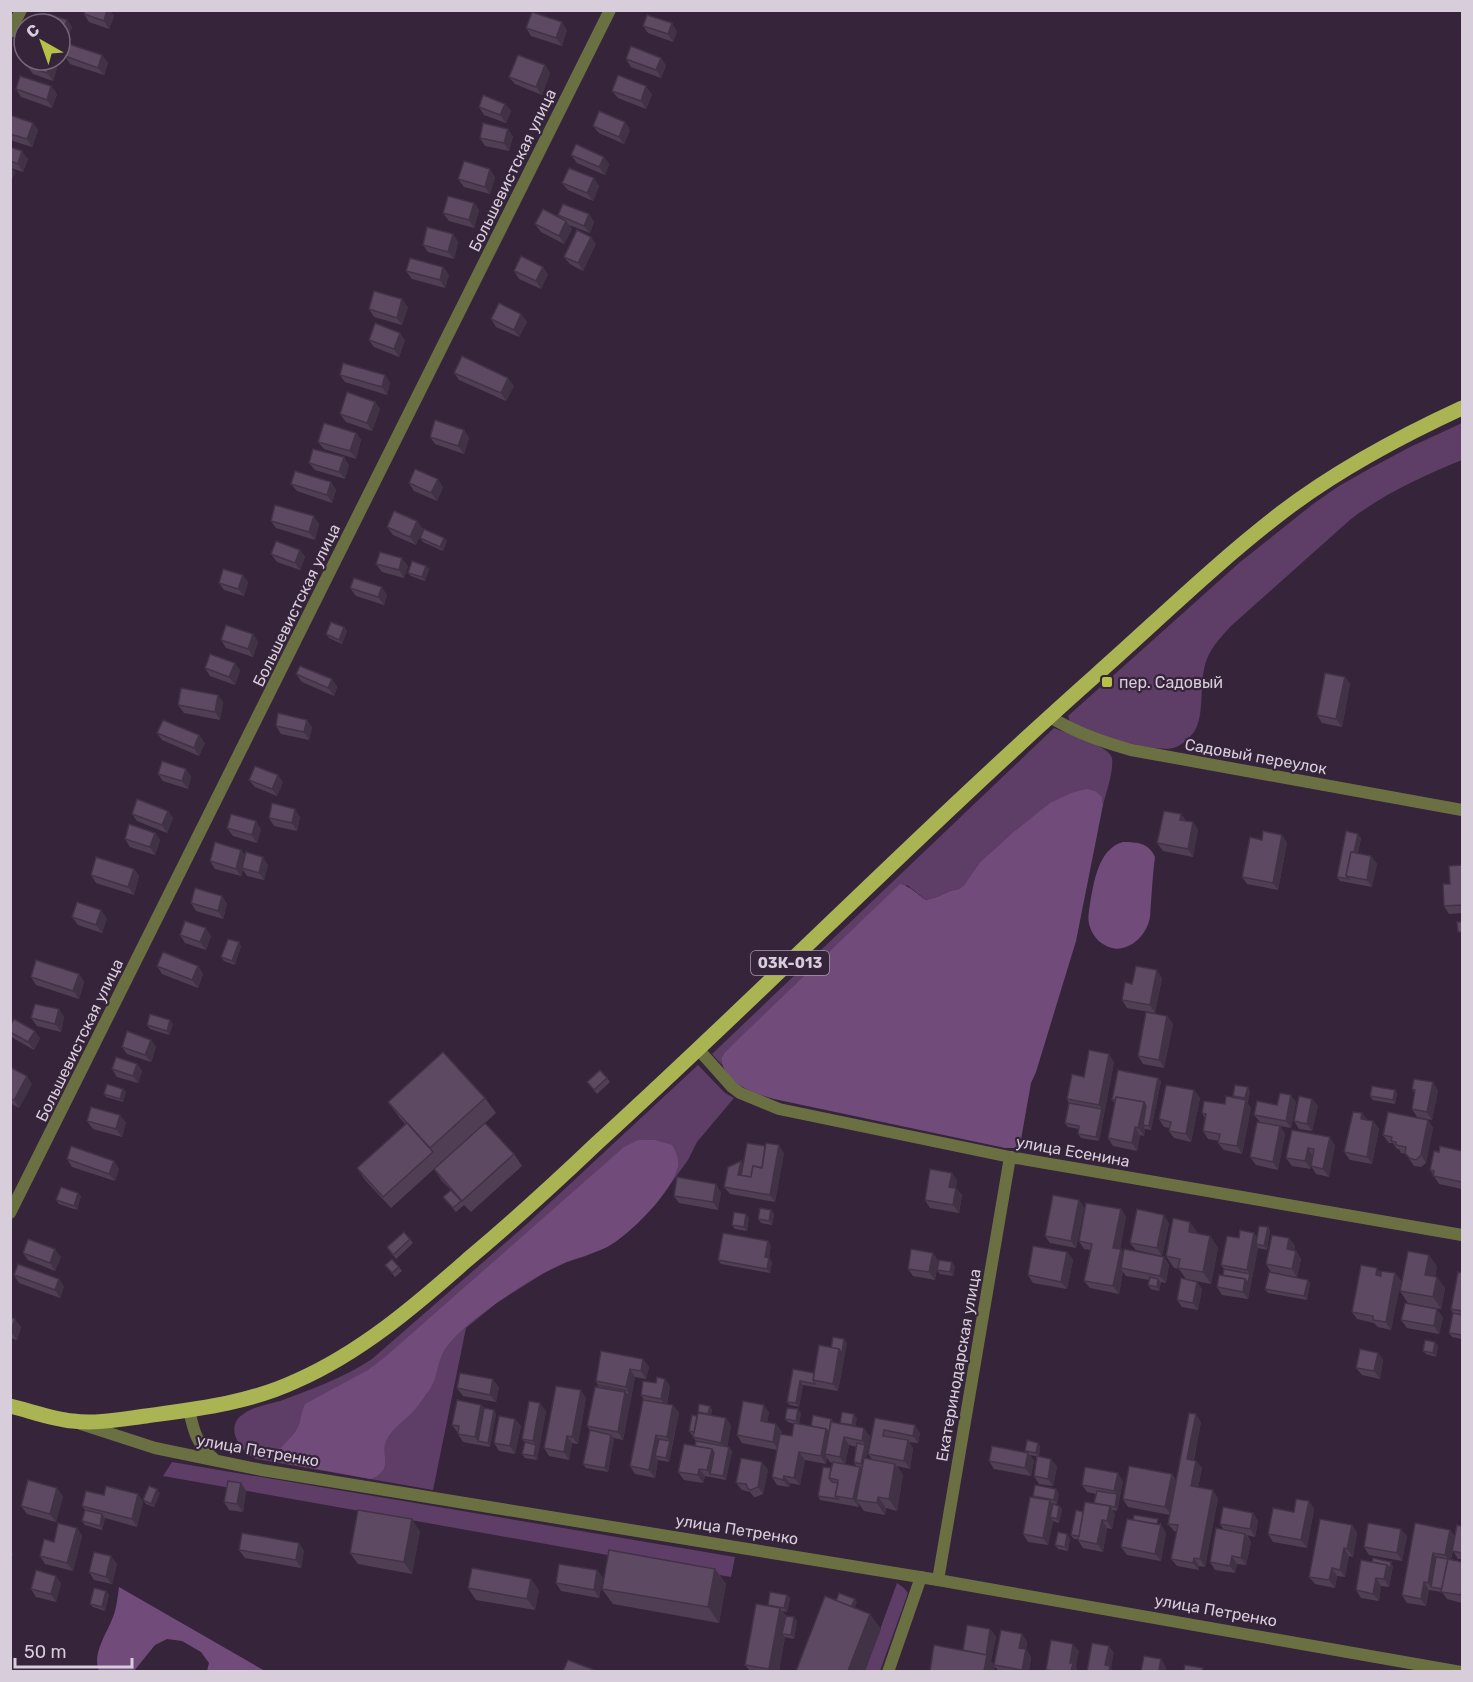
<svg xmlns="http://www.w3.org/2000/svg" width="1473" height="1682" viewBox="0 0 1473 1682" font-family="Rubik,sans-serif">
  <rect width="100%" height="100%" fill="#35243a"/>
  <g fill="#5e3d66">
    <path d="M1462 423V460C1423 476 1385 493 1351 519L1231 626C1222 636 1212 646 1207 659 1198 680 1206 714 1194 732 1190 737 1182 745 1176 747 1163 754 1106 738 1091 733 1083 730 1077 726 1070 722L1068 716 1239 563 1313 504 1339 486 1369 469 1408 448Z"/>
    <path d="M1054 728C1066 733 1110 746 1112 758 1114 771 1106 793 1103 805L1102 797 1010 835 980 862 964 885 959 889 950 891 937 897 926 900 907 885 724 1053 721 1059 722 1065 712 1054Z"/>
    <path d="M698 1065 725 1093 734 1098 697 1142 688 1160 656 1204 633 1227 609 1246 586 1256 567 1262 544 1273 498 1302 466 1328 433 1490 256 1459C239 1451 223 1425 245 1413 253 1407 269 1404 280 1401 312 1389 343 1378 372 1359L528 1223Z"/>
    <polygon points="172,1462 735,1557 731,1577 163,1476"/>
    <polygon points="897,1583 904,1588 908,1593 880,1671 865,1671"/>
  </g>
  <g fill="#714c7a">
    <path d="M1087 789 1095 791 1102 797 1103 805 1076 941 1036 1072 1031 1083 1020 1145 1017 1148H1005L774 1099C753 1093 725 1084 721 1059L724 1053 900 884C910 886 918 895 926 900L937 897 950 891 959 889 964 885 980 862 1010 835 1050 803 1071 793Z"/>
    <path d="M1123 842C1137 842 1149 843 1155 857 1153 872 1152 887 1151 903 1150 909 1151 916 1149 921 1145 937 1128 952 1112 948 1101 945 1093 937 1090 927 1087 919 1089 911 1090 904 1094 882 1098 849 1123 842Z"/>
    <path d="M638 1140H655L672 1145C676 1151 679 1159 678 1166 673 1191 629 1236 607 1247 593 1254 578 1257 564 1263 541 1273 518 1288 498 1302 481 1314 455 1333 444 1351 437 1362 438 1377 430 1389 425 1395 421 1402 417 1407 408 1418 396 1425 388 1437 377 1455 397 1467 371 1479L284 1463 278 1453C282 1443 292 1439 297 1429 301 1422 301 1412 305 1404L368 1370 384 1358 624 1147Z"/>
    <path d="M119 1587 265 1671H207L209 1663 201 1652 182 1641 167 1639 155 1645 134 1671H99C91 1652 110 1630 115 1611 117 1603 118 1595 119 1587Z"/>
  </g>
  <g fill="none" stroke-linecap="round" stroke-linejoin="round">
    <g stroke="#6b7043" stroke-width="12">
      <polyline points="10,32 21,10"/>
      <path d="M1050 717C1077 733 1100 741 1131 750L1462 810"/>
      <polyline points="699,1050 732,1087 740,1093 779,1109 1010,1157 1462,1235"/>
      <polyline points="10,1213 610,10"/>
      <path d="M189 1410C194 1433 197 1444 215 1460"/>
      <polyline points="81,1424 155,1448 262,1470 938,1580 1461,1672"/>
      <polyline points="938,1580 1010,1157"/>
      <polyline points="888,1672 921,1577"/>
    </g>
    <path stroke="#abb452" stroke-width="15" d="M10 1406C31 1411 52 1419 73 1421 96 1424 122 1419 146 1416 197 1409 249 1403 296 1381 360 1353 415 1306 467 1260 511 1223 554 1184 596 1144 765 990 925 827 1096 675 1157 621 1216 563 1281 513 1337 470 1399 437 1462 408"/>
  </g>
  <g fill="#503f54" fill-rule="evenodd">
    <polygon points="85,10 110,10 114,16 109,29 89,22 84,14"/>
    <polygon points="67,20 72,27 66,43 60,41 60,24"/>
    <polygon points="643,26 677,31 673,42 648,33"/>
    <polygon points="526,28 567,30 562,46 531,36"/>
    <polygon points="102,55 108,63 104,75 70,64 65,56"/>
    <polygon points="626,59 666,65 661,78 631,67"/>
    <polygon points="52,60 57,68 53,81 33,74 27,66"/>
    <polygon points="545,65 550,73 542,95 515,84 509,77"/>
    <polygon points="51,86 57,94 52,108 21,97 16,89"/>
    <polygon points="612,91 652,94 646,109 618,98"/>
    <polygon points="505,104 511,111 506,123 484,115 479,107"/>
    <polygon points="10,115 33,123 38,130 32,147 10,140"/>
    <polygon points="625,122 630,130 624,144 599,133 593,126"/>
    <polygon points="513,136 509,151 485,146 480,138"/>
    <polygon points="10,147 28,159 23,172 11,168 15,172 10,184"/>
    <polygon points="571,155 609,164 605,175 577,163"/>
    <polygon points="495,177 490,194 464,187 458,179"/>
    <polygon points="594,178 599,186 593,201 568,190 562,183"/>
    <polygon points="474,203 479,210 474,228 449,221 443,213"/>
    <polygon points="589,214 594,222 590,233 569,225 572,229 564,244 541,232 535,224 561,218 558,215"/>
    <polygon points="453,234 458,242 454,259 428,252 423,245"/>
    <polygon points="596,244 583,271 570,264 564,257"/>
    <polygon points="443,267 449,275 445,288 412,279 406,271"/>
    <polygon points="514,271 548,274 541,289 519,279"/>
    <polygon points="408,307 402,325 374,317 369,309"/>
    <polygon points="521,314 527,322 519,337 496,327 491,319"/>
    <polygon points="369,340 405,340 399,357 374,347"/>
    <polygon points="454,373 514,386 506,401 459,380"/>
    <polygon points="340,375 385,375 390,383 387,395 345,382"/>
    <polygon points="375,402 380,409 372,431 346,422 340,414"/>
    <polygon points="464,430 469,438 464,454 435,444 430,437"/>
    <polygon points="356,433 361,440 356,459 324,449 318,442"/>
    <polygon points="309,463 349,465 345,479 315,470"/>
    <polygon points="331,482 336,490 332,503 297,491 291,484"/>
    <polygon points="409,483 443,487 437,501 414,491"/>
    <polygon points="271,521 319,524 315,540 276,528"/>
    <polygon points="417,521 423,529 416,545 393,535 387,527"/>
    <polygon points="420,538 444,538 447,541 443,551 423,542"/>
    <polygon points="300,550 305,557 300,570 277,562 271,554"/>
    <polygon points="376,564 408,566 404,578 382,572"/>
    <polygon points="426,566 429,569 425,581 411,576 408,573"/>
    <polygon points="248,582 244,596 224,590 219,583"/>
    <polygon points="350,588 387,595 384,605 356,596"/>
    <polygon points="344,627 347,631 342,644 329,638 326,634"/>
    <polygon points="253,634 258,642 253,657 226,648 221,640"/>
    <polygon points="205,668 240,670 235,685 210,676"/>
    <polygon points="296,674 332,679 337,687 334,696 302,682"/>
    <polygon points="1345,677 1350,684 1342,727 1322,723 1317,715"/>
    <polygon points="223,702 220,720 184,713 178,705"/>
    <polygon points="276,726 312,727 309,740 281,734"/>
    <polygon points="157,733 199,735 205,743 199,756 162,740"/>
    <polygon points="158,774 191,776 188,789 163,781"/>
    <polygon points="249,780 283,782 277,796 255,787"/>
    <polygon points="168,811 173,818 167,833 137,821 132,814"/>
    <polygon points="1181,814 1186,821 1193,822 1198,830 1193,857 1163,851 1157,843"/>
    <polygon points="300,817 297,831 274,826 269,818"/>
    <polygon points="227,828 261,829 257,843 233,836"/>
    <polygon points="155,833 160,840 155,855 130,847 125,839"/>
    <polygon points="1282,835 1287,843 1278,890 1247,884 1242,877 1262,840"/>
    <polygon points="1361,838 1358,853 1371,856 1377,864 1372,887 1340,881 1337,877"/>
    <polygon points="241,850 245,855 268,865 264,880 247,876 243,870 241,876 215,869 210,861"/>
    <polygon points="1462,865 1462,913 1449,914 1444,906 1450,884"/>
    <polygon points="134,869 139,876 134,895 96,883 91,875"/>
    <polygon points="222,896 227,904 223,919 196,911 191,903"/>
    <polygon points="72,917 107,918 102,933 78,925"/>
    <polygon points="180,935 211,936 206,950 185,943"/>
    <polygon points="241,946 235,965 224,961 221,957"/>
    <polygon points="157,966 198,966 203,974 198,988 162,974"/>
    <polygon points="79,974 84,982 79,999 36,985 31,977"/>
    <polygon points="1162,978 1155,1013 1127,1008 1122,1000 1132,984"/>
    <polygon points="59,1009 64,1017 61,1032 37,1026 31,1018"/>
    <polygon points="1167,1016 1173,1024 1164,1068 1143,1064 1138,1056"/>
    <polygon points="173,1024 169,1035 150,1029 147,1025"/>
    <polygon points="10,1026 40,1038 34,1050 13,1038 10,1034"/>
    <polygon points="151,1040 156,1047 151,1062 127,1054 122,1047"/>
    <polygon points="1114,1062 1099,1141 1081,1138 1078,1134 1079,1129 1068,1127 1065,1123 1069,1103 1067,1099 1084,1077"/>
    <polygon points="137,1064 142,1071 138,1083 117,1077 112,1069"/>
    <polygon points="10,1067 32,1084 19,1108 10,1103"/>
    <polygon points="607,1078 610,1082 597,1094 587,1082"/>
    <polygon points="1161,1081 1151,1130 1145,1129 1144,1136 1140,1135 1137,1151 1113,1146 1108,1138 1115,1103 1112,1100"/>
    <polygon points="123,1089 126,1092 123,1102 106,1097 104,1094"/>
    <polygon points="1412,1089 1438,1090 1432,1120 1417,1117 1412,1109 1415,1094"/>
    <polygon points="1194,1090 1200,1098 1191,1142 1174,1138 1169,1131 1169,1128 1164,1127 1159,1119"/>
    <polygon points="1395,1090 1397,1094 1395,1104 1373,1100 1370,1096"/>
    <polygon points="1250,1091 1248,1102 1247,1102 1251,1108 1242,1154 1224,1150 1218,1143 1219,1141 1208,1139 1203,1131 1205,1118 1202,1113 1225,1104 1234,1098 1233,1096"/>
    <polygon points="485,1098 496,1113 460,1146 514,1154 522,1166 471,1212 464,1205 456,1212 446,1201 443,1197 451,1190 442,1181 434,1169 391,1208 365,1180 357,1168 405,1124 399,1117 388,1102"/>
    <polygon points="1312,1099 1318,1106 1312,1131 1299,1129 1294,1121"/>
    <polygon points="1296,1102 1291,1128 1280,1126 1285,1134 1278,1170 1256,1165 1250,1157 1260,1122 1254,1115 1277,1105"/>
    <polygon points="1362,1113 1367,1120 1373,1121 1379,1129 1372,1164 1350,1160 1344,1152"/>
    <polygon points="1428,1120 1433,1128 1426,1163 1421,1167 1414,1166 1406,1154 1401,1153 1399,1149 1397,1149 1393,1143 1389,1143 1383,1135"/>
    <polygon points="87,1121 126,1122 122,1137 93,1129"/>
    <polygon points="1292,1130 1335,1145 1329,1177 1316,1174 1311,1166 1311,1169 1292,1166 1286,1158"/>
    <polygon points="1462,1151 1462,1189 1439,1184 1430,1170 1439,1152"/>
    <polygon points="784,1153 775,1202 730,1194 724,1187 743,1165"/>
    <polygon points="67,1159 114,1161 119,1169 115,1181 72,1167"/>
    <polygon points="957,1180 956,1188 962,1195 959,1213 930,1208 925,1200"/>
    <polygon points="721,1192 718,1210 679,1203 674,1196"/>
    <polygon points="81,1196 77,1210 59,1204 56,1200"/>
    <polygon points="1079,1200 1084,1208 1076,1248 1050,1243 1045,1236"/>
    <polygon points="1121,1209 1126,1217 1120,1249 1124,1253 1164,1257 1169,1265 1166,1283 1161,1282 1159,1291 1151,1289 1148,1285 1149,1280 1126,1276 1123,1272 1119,1294 1090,1288 1084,1281 1090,1250 1084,1249 1079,1241"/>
    <polygon points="771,1210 774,1214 772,1225 761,1223 758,1219"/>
    <polygon points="746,1214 749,1218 747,1231 735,1229 732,1225"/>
    <polygon points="1169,1223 1162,1256 1136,1250 1130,1243"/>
    <polygon points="1268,1227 1270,1231 1267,1250 1258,1248 1248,1299 1222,1295 1217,1287 1223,1275 1224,1269 1221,1265 1239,1238 1254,1233 1257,1237"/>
    <polygon points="1198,1233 1210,1236 1218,1248 1211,1284 1186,1279 1179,1269 1174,1268 1166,1256"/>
    <polygon points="1289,1238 1295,1246 1294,1251 1296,1251 1301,1259 1297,1277 1271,1272 1266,1264"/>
    <polygon points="410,1239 413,1243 396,1259 387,1247"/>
    <polygon points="771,1245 769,1258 772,1262 770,1273 721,1264 718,1260"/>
    <polygon points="1067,1252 1073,1260 1067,1289 1033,1283 1028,1275"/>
    <polygon points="23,1253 61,1257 55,1271 28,1260"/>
    <polygon points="933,1253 938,1261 935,1280 913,1276 908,1269"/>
    <polygon points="385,1265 399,1267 402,1271 395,1277"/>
    <polygon points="955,1266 953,1276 940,1274 937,1270"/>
    <polygon points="1437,1266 1435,1277 1445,1288 1441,1309 1408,1303 1400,1291"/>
    <polygon points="1377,1268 1381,1274 1395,1273 1401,1281 1391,1330 1378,1327 1374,1323 1357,1319 1352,1312"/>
    <polygon points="1462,1273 1462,1339 1452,1337 1449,1333 1453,1313 1451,1309"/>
    <polygon points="14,1275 64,1286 60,1298 19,1283"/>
    <polygon points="1308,1280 1310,1284 1307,1300 1268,1293 1265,1289"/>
    <polygon points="1197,1282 1202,1289 1198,1310 1182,1307 1177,1300"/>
    <polygon points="10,1317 21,1327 17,1340 10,1338"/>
    <polygon points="1443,1317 1439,1334 1407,1328 1401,1320"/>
    <polygon points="1435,1342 1438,1346 1436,1357 1426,1354 1423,1351"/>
    <polygon points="847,1343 838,1391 803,1385 799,1407 790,1405 787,1402 793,1369 814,1373 831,1348"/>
    <polygon points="1378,1353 1383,1360 1380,1379 1362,1375 1356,1368"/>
    <polygon points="643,1359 649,1367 646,1379 635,1377 623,1440 614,1438 608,1472 586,1468 583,1464 590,1430 587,1426 598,1387 598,1385 596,1381"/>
    <polygon points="665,1379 670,1386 667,1404 673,1405 679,1413 669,1462 658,1460 655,1478 635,1474 630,1466 644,1400 641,1395 656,1383"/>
    <polygon points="499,1387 496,1402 463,1396 457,1388"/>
    <polygon points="586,1398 578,1444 572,1443 569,1460 549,1456 544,1448"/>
    <polygon points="481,1405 484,1408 496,1414 490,1447 463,1442 458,1434 458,1433 452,1425"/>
    <polygon points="710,1406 712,1410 711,1415 726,1418 731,1426 727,1447 729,1447 732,1451 726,1480 705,1476 703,1483 684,1480 678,1472 695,1446 696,1441 693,1437 693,1436 692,1435 689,1431"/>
    <polygon points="546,1411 537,1460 525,1458 522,1454 525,1442 522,1439"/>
    <path d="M769 1412 767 1423 776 1424 782 1432 781 1434 792 1436 794 1424 788 1422 785 1419 801 1413 799 1424 811 1426 831 1419 834 1422 841 1424 857 1418 855 1426 870 1436 866 1458 872 1459 868 1454 875 1418 920 1433 918 1443 909 1442 913 1448 910 1469 897 1466 903 1475 897 1511 886 1508 885 1515 864 1511 859 1504V1507L820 1500 818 1496 831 1468 832 1463 830 1462 827 1458 826 1464 805 1460 800 1485 790 1483 789 1487 777 1485 772 1477 777 1450 742 1443 737 1435ZM849 1445 857 1447 854 1462 856 1466 845 1464Z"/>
    <polygon points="515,1419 521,1426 515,1454 499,1451 494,1443"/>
    <polygon points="1201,1422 1194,1460 1196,1461 1202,1468 1198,1487 1218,1498 1205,1567 1199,1566 1199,1570 1177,1566 1171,1559 1177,1532 1174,1531 1168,1524 1170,1515 1128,1507 1123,1499 1172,1474 1176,1481"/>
    <polygon points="1038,1443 1040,1446 1039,1457 1030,1455 1034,1461 1031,1476 994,1469 989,1461 1026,1452 1025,1451"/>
    <polygon points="1051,1459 1057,1467 1053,1486 1039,1484 1034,1476"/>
    <polygon points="762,1462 768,1470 763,1494 756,1497 754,1497 750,1492 742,1490 736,1483"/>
    <polygon points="1123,1481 1117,1511 1112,1510 1115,1514 1112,1529 1107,1528 1103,1552 1083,1548 1078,1540 1078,1539 1074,1539 1071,1535 1083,1512 1094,1503 1096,1494 1087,1492 1082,1485"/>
    <polygon points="241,1483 246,1491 243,1512 229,1510 224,1502"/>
    <polygon points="160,1493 154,1507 146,1504 143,1500"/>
    <polygon points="1059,1493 1057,1504 1052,1503 1053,1504 1059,1506 1062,1509 1059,1523 1053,1521 1048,1545 1028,1542 1023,1534 1034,1498 1033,1496"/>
    <polygon points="138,1494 143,1502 137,1527 105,1518 102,1530 85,1525 82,1521 85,1510 82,1506 104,1495"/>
    <polygon points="63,1496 56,1522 27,1514 21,1506"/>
    <polygon points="1309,1501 1314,1509 1307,1548 1273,1542 1268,1534 1294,1512"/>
    <polygon points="1253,1513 1258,1521 1255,1537 1247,1535 1251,1542 1246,1565 1237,1564 1235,1573 1215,1570 1210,1562 1224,1530 1220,1524"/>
    <polygon points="1161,1523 1161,1525 1166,1533 1161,1561 1127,1555 1121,1547"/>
    <polygon points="1352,1525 1357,1533 1353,1557 1349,1556 1345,1577 1337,1576 1335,1588 1315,1584 1309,1577"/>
    <polygon points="1462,1526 1462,1559 1458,1559 1453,1551 1451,1559 1462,1562 1462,1603 1447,1599 1442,1592 1429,1590 1426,1606 1407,1603 1402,1595 1450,1530 1455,1537"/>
    <polygon points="77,1528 82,1536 73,1571 45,1564 40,1556 54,1542"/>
    <polygon points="420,1531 412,1574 358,1564 350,1553"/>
    <polygon points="1407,1536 1402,1561 1369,1555 1364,1547"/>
    <polygon points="1070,1538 1068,1551 1058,1549 1055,1545"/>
    <polygon points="299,1543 304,1551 301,1568 245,1558 239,1550"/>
    <polygon points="117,1564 112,1584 94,1580 89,1572"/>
    <polygon points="1393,1566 1389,1587 1381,1586 1379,1601 1361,1598 1356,1590"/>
    <polygon points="715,1569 726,1584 719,1623 613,1604 602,1589"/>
    <polygon points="597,1570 603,1578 599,1598 561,1591 556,1583"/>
    <polygon points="61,1583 56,1602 36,1597 31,1589"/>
    <polygon points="468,1588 539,1590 535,1610 476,1600"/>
    <polygon points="106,1591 109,1595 105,1611 93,1607 90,1604"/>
    <polygon points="787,1595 790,1598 787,1612 782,1611 786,1616 797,1621 794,1639 785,1637 779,1671 750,1671 745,1665 769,1606"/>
    <polygon points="990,1629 996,1637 991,1661 994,1665 1022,1634 1027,1642 1026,1649 1031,1657 1029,1671 999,1671 995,1667 994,1671 963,1650"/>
  </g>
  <g fill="#413345">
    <polygon points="107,10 110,10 114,16 109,29 104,21"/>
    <polygon points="67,20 72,27 66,43 61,36"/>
    <polygon points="562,22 567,30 562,46 556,38"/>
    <polygon points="672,23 677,31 673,42 668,34"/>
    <polygon points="102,55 108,63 104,75 98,68"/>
    <polygon points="661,58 666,65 661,78 656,70"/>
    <polygon points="52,60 57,68 53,81 47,73"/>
    <polygon points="545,65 550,73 542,95 536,87"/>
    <polygon points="51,86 57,94 52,108 47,100"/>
    <polygon points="646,86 652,94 646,109 641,101"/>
    <polygon points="505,104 511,111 506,123 500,115"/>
    <polygon points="625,122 630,130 624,144 619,137"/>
    <polygon points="33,123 38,130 32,147 27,139"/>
    <polygon points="508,129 513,136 509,151 504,143"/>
    <polygon points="22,151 28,159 23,172 18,164"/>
    <polygon points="604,157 609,164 605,175 599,167"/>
    <polygon points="10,166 15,172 10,184"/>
    <polygon points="490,169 495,177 490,194 485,187"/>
    <polygon points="594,178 599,186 593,201 587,193"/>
    <polygon points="474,203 479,210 474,228 469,220"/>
    <polygon points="589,214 594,222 590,233 584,226"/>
    <polygon points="566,221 572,229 564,244 559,236"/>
    <polygon points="453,234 458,242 454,259 448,252"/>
    <polygon points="591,237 596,244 583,271 578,263"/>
    <polygon points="443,267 449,275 445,288 440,280"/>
    <polygon points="543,267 548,274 541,289 536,281"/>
    <polygon points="402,299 408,307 402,325 397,318"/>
    <polygon points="521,314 527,322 519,337 514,330"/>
    <polygon points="400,333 405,340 399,357 394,349"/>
    <polygon points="385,375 390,383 387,395 382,387"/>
    <polygon points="508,378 514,386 506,401 501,393"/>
    <polygon points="375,402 380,409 372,431 367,423"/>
    <polygon points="464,430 469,438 464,454 458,446"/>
    <polygon points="356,433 361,440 356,459 350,451"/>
    <polygon points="344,457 349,465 345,479 339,472"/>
    <polygon points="438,479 443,487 437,501 431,493"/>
    <polygon points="331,482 336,490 332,503 327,495"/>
    <polygon points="314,516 319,524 315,540 309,532"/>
    <polygon points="417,521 423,529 416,545 410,537"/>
    <polygon points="444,538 447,541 443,551 440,547"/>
    <polygon points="300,550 305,557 300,570 295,563"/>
    <polygon points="402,558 408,566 404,578 399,570"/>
    <polygon points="426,566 429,569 425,581 422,577"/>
    <polygon points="243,575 248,582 244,596 238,589"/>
    <polygon points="382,587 387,595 384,605 378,597"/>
    <polygon points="344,627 347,631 342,644 339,640"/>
    <polygon points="253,634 258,642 253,657 248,649"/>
    <polygon points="235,663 240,670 235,685 229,677"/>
    <polygon points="1345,677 1350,684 1342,727 1336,719"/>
    <polygon points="332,679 337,687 334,696 328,688"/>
    <polygon points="218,695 223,702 220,720 215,712"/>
    <polygon points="307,720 312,727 309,740 304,732"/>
    <polygon points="199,735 205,743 199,756 194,748"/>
    <polygon points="186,769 191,776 188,789 182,781"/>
    <polygon points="278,775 283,782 277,796 272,789"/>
    <polygon points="295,809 300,817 297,831 292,823"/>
    <polygon points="168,811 173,818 167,833 162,825"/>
    <polygon points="1181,814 1186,822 1180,820"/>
    <polygon points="256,821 261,829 257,843 252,835"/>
    <polygon points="1193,822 1198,830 1193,857 1188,849"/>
    <polygon points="155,833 160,840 155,855 150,847"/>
    <polygon points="1358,834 1361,838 1353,877 1350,876"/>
    <polygon points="1282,835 1287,843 1278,890 1273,883"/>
    <polygon points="241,850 247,858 242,868 243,870 241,876 236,869"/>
    <polygon points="1371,856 1377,864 1372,887 1367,880"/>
    <polygon points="263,857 268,865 264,880 259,873"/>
    <polygon points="134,869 139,876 134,895 128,887"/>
    <polygon points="222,896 227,904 223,919 218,911"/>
    <polygon points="101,910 107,918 102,933 96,925"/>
    <polygon points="206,928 211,936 206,950 200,942"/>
    <polygon points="239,942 241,946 235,965 232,961"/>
    <polygon points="198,966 203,974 198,988 192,980"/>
    <polygon points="1157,970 1162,978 1155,1013 1150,1005"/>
    <polygon points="79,974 84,982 79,999 73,991"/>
    <polygon points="59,1009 64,1017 61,1032 55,1024"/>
    <polygon points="1167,1016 1173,1024 1164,1068 1159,1060"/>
    <polygon points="170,1020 173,1024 169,1035 167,1031"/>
    <polygon points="35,1031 40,1038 34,1050 28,1042"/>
    <polygon points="151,1040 156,1047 151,1062 145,1055"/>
    <polygon points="1109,1054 1114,1062 1099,1141 1096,1137 1102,1109 1099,1105"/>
    <polygon points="137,1064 142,1071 138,1083 133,1076"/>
    <polygon points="27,1076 32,1084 19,1108 14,1100"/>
    <polygon points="1158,1078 1161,1081 1151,1130 1149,1126"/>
    <polygon points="1433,1082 1438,1090 1432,1120 1427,1112"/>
    <polygon points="1248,1087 1250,1091 1248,1102 1245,1098"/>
    <polygon points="123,1089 126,1092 123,1102 120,1099"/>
    <polygon points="1194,1090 1200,1098 1191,1142 1186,1134"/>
    <polygon points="1395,1090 1397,1094 1395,1104 1393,1100"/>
    <polygon points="1291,1095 1296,1102 1291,1128 1286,1121"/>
    <polygon points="1312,1099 1318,1106 1312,1131 1307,1124"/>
    <polygon points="1246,1100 1251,1108 1242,1154 1237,1146"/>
    <polygon points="1144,1102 1149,1110 1143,1125 1145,1129 1144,1136 1138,1128"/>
    <polygon points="1362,1113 1367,1121 1361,1119"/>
    <polygon points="120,1115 126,1122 122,1137 116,1129"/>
    <polygon points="1428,1120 1433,1128 1426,1163 1421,1155"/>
    <polygon points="1373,1121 1379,1129 1372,1164 1367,1157"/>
    <polygon points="1280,1126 1285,1134 1278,1170 1273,1162"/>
    <polygon points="1135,1127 1140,1135 1137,1151 1132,1143"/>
    <polygon points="1330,1137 1335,1145 1329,1177 1323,1169"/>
    <polygon points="779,1145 784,1153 775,1202 770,1195"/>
    <polygon points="1308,1148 1313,1156 1311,1169 1305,1161"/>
    <polygon points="114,1161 119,1169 115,1181 109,1174"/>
    <polygon points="741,1161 746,1169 744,1180 738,1175"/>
    <polygon points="952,1173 957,1180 955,1194 949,1187"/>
    <polygon points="716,1184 721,1192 718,1210 713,1202"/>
    <polygon points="956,1188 962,1195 959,1213 953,1205"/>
    <polygon points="78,1193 81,1196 77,1210 74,1206"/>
    <polygon points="1079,1200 1084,1208 1076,1248 1071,1241"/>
    <polygon points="1121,1209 1126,1217 1119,1255 1113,1248"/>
    <polygon points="771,1210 774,1214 772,1225 769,1221"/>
    <polygon points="746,1214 749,1218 747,1231 744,1227"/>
    <polygon points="1164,1215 1169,1223 1162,1256 1157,1248"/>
    <polygon points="1190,1222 1198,1233 1197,1243 1189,1232"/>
    <polygon points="1268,1227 1270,1231 1267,1250 1264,1246"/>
    <polygon points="1254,1233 1260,1241 1256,1244 1258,1248 1252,1278 1247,1270"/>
    <polygon points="1210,1236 1218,1248 1211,1284 1203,1272"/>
    <polygon points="1289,1238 1295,1246 1292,1257 1287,1249"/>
    <polygon points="768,1241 771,1245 768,1261 765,1257"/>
    <polygon points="55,1249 61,1257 55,1271 50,1263"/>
    <polygon points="1121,1249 1126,1257 1121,1268 1123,1272 1119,1294 1113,1286"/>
    <polygon points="1296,1251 1301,1259 1297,1277 1292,1269"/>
    <polygon points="1067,1252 1073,1260 1067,1289 1061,1282"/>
    <polygon points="933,1253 938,1261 935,1280 929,1272"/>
    <polygon points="1429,1255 1437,1266 1433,1286 1425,1275"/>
    <polygon points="1164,1257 1169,1265 1166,1283 1160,1276"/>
    <polygon points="769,1258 772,1262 770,1273 767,1269"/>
    <polygon points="952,1262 955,1266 953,1276 950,1272"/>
    <polygon points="1377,1268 1382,1276 1376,1275"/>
    <polygon points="1395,1273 1401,1281 1391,1330 1386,1322"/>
    <polygon points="1250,1274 1252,1278 1248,1299 1243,1292 1245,1279"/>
    <polygon points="1437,1277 1445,1288 1441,1309 1433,1297"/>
    <polygon points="59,1279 64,1286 60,1298 55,1290"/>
    <polygon points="1158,1279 1161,1283 1159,1291 1157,1287"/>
    <polygon points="1308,1280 1310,1284 1307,1300 1304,1296"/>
    <polygon points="1197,1282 1202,1289 1198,1310 1193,1303"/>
    <polygon points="1437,1309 1443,1317 1439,1334 1434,1326"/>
    <polygon points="15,1319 21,1327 17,1340 11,1332"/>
    <polygon points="844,1339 847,1343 838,1391 833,1384 839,1349"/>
    <polygon points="1435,1342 1438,1346 1436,1357 1433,1353"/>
    <polygon points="1378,1353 1383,1360 1380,1379 1374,1371"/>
    <polygon points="643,1359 649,1367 646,1379 641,1371"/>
    <polygon points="630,1369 635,1377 632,1395 626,1387"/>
    <polygon points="493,1379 499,1387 496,1402 490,1395"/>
    <polygon points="665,1379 670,1386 666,1407 661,1399"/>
    <polygon points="800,1381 803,1385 799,1407 796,1403"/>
    <polygon points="581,1390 586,1398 578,1444 572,1437"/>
    <polygon points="629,1391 632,1395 623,1440 618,1432 625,1392"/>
    <polygon points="540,1403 546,1411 537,1460 534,1456 536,1445 533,1441"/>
    <polygon points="481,1405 487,1412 478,1441 475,1437"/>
    <polygon points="673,1405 679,1413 672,1445 667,1437"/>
    <polygon points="764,1405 769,1412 766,1429 761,1421"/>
    <polygon points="710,1406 712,1410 711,1418 708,1414"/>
    <polygon points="798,1409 801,1413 799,1424 796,1421"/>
    <polygon points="494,1410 496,1414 490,1447 488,1443"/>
    <polygon points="854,1414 857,1418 855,1429 852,1425"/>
    <polygon points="1196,1414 1201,1422 1192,1467 1187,1459"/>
    <polygon points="726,1418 731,1426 727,1450 721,1443"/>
    <polygon points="515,1419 521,1426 515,1454 510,1446"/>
    <polygon points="831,1419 834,1423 825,1454 827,1458 826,1464 821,1456 826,1429"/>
    <polygon points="776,1424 782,1432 778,1450 773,1442"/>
    <polygon points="915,1425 920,1433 918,1443 913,1436"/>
    <polygon points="864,1428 870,1436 864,1468 861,1464 865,1445 862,1441"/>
    <polygon points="611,1435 614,1438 608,1472 605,1468"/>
    <polygon points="656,1435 661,1443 655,1456 658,1460 655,1478 649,1470"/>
    <polygon points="567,1436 572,1443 569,1460 564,1452"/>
    <polygon points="844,1437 849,1445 845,1465 840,1457"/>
    <polygon points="908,1440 913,1448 910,1469 904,1461"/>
    <polygon points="670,1441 672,1445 669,1462 666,1458"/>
    <polygon points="1038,1443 1040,1446 1039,1457 1036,1453"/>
    <polygon points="729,1447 732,1451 726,1480 723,1476"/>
    <polygon points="712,1449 717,1456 710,1474 707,1470"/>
    <polygon points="799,1452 805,1460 800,1485 794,1478"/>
    <polygon points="1028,1453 1034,1461 1031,1476 1025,1468"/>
    <polygon points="1051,1459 1057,1467 1053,1486 1048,1479"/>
    <polygon points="1196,1461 1202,1468 1197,1494 1191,1486"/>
    <polygon points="762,1462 768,1470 763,1494 758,1487"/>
    <polygon points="895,1464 903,1475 897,1511 889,1499"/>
    <polygon points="860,1467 865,1474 856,1500 859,1504 859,1507 853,1499"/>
    <polygon points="699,1469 705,1476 703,1483 698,1475"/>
    <polygon points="1118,1473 1123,1481 1117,1511 1115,1507 1117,1494 1114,1491"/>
    <polygon points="1172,1474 1177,1481 1171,1515 1165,1507"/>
    <polygon points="784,1476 790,1483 789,1487 783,1480"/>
    <polygon points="241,1483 246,1491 243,1512 237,1504"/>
    <polygon points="57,1488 63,1496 56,1522 50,1514"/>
    <polygon points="157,1489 160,1493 154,1507 151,1504"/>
    <polygon points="1056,1489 1059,1493 1057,1504 1054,1500"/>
    <polygon points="1213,1490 1218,1498 1205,1567 1200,1559"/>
    <polygon points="138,1494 143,1502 137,1527 132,1519"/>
    <polygon points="878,1497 886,1508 885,1515 877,1503"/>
    <polygon points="1050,1500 1055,1508 1050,1517 1053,1521 1048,1545 1043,1538"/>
    <polygon points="1309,1501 1314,1509 1307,1548 1301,1540"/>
    <polygon points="1059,1506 1062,1509 1059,1523 1057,1519"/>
    <polygon points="1110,1506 1115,1514 1112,1529 1107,1521"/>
    <polygon points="1253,1513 1258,1521 1255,1537 1250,1529"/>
    <polygon points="102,1514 105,1518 102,1530 100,1526"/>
    <polygon points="412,1519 420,1531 412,1574 404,1562"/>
    <polygon points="1102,1520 1107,1528 1103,1552 1097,1544"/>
    <polygon points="1161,1525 1166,1533 1161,1561 1155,1554"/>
    <polygon points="1352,1525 1357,1533 1353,1557 1347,1549"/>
    <polygon points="77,1528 82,1536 73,1571 67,1563"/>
    <polygon points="1401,1529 1407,1536 1402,1561 1397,1553"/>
    <polygon points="1450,1530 1455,1537 1445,1593 1442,1589 1448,1559 1445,1555"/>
    <polygon points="1067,1534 1070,1538 1068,1551 1065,1547"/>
    <polygon points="1245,1534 1251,1542 1246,1565 1241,1558"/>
    <polygon points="299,1543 304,1551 301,1568 296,1560"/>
    <polygon points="1344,1548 1349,1556 1345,1577 1340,1570"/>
    <polygon points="10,1550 13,1554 10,1564"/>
    <polygon points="1433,1553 1439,1561 1431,1587 1428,1583"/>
    <polygon points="111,1556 117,1564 112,1584 106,1577"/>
    <polygon points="1232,1556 1237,1564 1235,1573 1230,1566"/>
    <polygon points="1194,1558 1199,1566 1199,1570 1193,1563"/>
    <polygon points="1391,1562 1393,1566 1389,1587 1384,1579 1387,1565"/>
    <polygon points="1332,1568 1337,1576 1335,1588 1329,1580"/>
    <polygon points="715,1569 726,1584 719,1623 708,1607"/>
    <polygon points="597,1570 603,1578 599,1598 594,1590"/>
    <polygon points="56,1576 61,1583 56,1602 51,1594"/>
    <polygon points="1376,1578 1381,1586 1379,1601 1373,1594"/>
    <polygon points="531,1579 539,1590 535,1610 527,1599"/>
    <polygon points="1424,1582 1429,1590 1426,1606 1421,1599"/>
    <polygon points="106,1591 109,1595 105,1611 102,1607"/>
    <polygon points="787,1595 790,1598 787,1612 784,1608"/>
    <polygon points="855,1599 857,1602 851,1618 849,1614"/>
    <polygon points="780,1608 788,1620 782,1634 785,1637 779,1671 771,1671 769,1669"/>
    <polygon points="870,1614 881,1629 865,1671 848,1671"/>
    <polygon points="794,1617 797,1621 794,1639 791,1635"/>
    <polygon points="990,1629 996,1637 991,1661 995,1667 994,1671 984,1671 985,1658"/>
    <polygon points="1022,1634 1027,1642 1024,1656 1019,1648"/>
    <polygon points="1073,1644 1079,1651 1076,1667 1078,1671 1071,1671 1070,1663"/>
    <polygon points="1109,1646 1114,1653 1111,1668 1113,1671 1109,1671 1105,1665"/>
    <polygon points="1026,1649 1031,1657 1029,1671 1023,1671 1022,1670"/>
    <polygon points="1161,1659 1166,1667 1166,1671 1161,1671 1159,1669"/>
  </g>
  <g fill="#5d4962" stroke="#413345" stroke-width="1.5">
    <polygon points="85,10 107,10 104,21 84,14"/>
    <polygon points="532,12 562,22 556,38 526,28"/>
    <polygon points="49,14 67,20 61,36 60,35 60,24 46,24"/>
    <polygon points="647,15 672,23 668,34 643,26"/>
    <polygon points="69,44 102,55 98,68 65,56"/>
    <polygon points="631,46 661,58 656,70 626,59"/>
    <polygon points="518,55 545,65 536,87 509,77"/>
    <polygon points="30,60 52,60 47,73 27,66"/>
    <polygon points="618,75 646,86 641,101 612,91"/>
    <polygon points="20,76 51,86 47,100 16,89"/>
    <polygon points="483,95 505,104 500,115 479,107"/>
    <polygon points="599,111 625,122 619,137 593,126"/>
    <polygon points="10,115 33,123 27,139 10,134"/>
    <polygon points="483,123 508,129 504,143 480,138"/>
    <polygon points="576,144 604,157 599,167 571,155"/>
    <polygon points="10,147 22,151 18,164 10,161"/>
    <polygon points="464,161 490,169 485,187 458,179"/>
    <polygon points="569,168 594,178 587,193 562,183"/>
    <polygon points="448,196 474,203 469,220 443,213"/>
    <polygon points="563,204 589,214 584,226 558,215"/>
    <polygon points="543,209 566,221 559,236 535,224"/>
    <polygon points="427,227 453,234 448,252 423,245"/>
    <polygon points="577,230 591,237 578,263 564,257"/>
    <polygon points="521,256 543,267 536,281 514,271"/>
    <polygon points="410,258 443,267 440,280 406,271"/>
    <polygon points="374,291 402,299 397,318 369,309"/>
    <polygon points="499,303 521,314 514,330 491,319"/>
    <polygon points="375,323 400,333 394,349 369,340"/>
    <polygon points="462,356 508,378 501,393 454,373"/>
    <polygon points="343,363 385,375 382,387 340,375"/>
    <polygon points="347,392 375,402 367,423 340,414"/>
    <polygon points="435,420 464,430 458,446 430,437"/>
    <polygon points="324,423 356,433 350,451 318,442"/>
    <polygon points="313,449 344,457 339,472 309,463"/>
    <polygon points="415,469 438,479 431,493 409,483"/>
    <polygon points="295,471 331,482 327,495 291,484"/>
    <polygon points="275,505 314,516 309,532 271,521"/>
    <polygon points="394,511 417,521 410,537 387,527"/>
    <polygon points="424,529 444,538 440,547 420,538"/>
    <polygon points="276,541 300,550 295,563 271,554"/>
    <polygon points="380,552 402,558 399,570 376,564"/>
    <polygon points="412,561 426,566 422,577 408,573"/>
    <polygon points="223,569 243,575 238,589 219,583"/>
    <polygon points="354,578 382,587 378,597 350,588"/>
    <polygon points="331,622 344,627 339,640 326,634"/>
    <polygon points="226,625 253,634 248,649 221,640"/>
    <polygon points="210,654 235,663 229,677 205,668"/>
    <polygon points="300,666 332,679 328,688 296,674"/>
    <polygon points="1325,673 1345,677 1336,719 1317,715"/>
    <polygon points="181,688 218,695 215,712 178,705"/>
    <polygon points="278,713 307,720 304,732 276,726"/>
    <polygon points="163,720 199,735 194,748 157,733"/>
    <polygon points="162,761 186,769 182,781 158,774"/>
    <polygon points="255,766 278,775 272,789 249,780"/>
    <polygon points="137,799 168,811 162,825 132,814"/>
    <polygon points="272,803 295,809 292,823 269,818"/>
    <polygon points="1164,811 1181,814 1180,820 1193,822 1188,849 1157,843"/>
    <polygon points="231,814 256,821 252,835 227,828"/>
    <polygon points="129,824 155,833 150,847 125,839"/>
    <polygon points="1263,831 1282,835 1273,883 1242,877 1250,837 1262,840"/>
    <polygon points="1346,831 1358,834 1354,852 1351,852 1346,876 1349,879 1337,877"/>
    <polygon points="215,842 241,850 236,869 210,861"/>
    <polygon points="246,852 263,857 259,873 242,868"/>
    <polygon points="1351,852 1371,856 1367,880 1346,876"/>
    <polygon points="96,857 134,869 128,887 91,875"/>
    <polygon points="1462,865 1462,905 1444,906 1443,884 1450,884 1449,866"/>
    <polygon points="195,888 222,896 218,911 191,903"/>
    <polygon points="77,902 101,910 96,925 72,917"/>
    <polygon points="185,921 206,928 200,942 180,935"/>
    <polygon points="1457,922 1462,922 1462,932 1458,932"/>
    <polygon points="228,939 239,942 232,961 221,957"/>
    <polygon points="163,952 198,966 192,980 157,966"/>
    <polygon points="36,960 79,974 73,991 31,977"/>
    <polygon points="1136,966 1157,970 1150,1005 1122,1000 1125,982 1132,984"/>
    <polygon points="35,1004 59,1009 55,1024 31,1018"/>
    <polygon points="1146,1012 1167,1016 1159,1060 1138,1056"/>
    <polygon points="150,1014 170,1020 167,1031 147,1025"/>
    <polygon points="14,1019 35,1031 28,1042 10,1032 10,1026"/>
    <polygon points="127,1031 151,1040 145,1055 122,1047"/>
    <polygon points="1089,1050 1109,1054 1099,1105 1067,1099 1072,1074 1084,1077"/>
    <polygon points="443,1052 485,1098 430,1148 388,1102"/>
    <polygon points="116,1057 137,1064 133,1076 112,1069"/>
    <polygon points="10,1067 27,1076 14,1100 10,1099"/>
    <polygon points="600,1070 607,1078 594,1090 587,1082"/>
    <polygon points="1118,1070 1158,1078 1149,1126 1143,1125 1146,1106 1144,1102 1116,1097 1115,1100 1112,1100"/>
    <polygon points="1414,1079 1433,1082 1427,1112 1412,1109 1415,1090 1412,1089"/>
    <polygon points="107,1084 123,1089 120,1099 104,1094"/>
    <polygon points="1166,1085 1194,1090 1186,1134 1169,1131 1171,1122 1159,1119"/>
    <polygon points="1235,1085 1248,1087 1245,1098 1233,1096"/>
    <polygon points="1372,1086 1395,1090 1393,1100 1370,1096"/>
    <polygon points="1280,1093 1291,1095 1286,1121 1254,1115 1257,1101 1277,1105"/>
    <polygon points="1226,1096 1246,1100 1237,1146 1218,1143 1220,1134 1203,1131 1206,1114 1202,1113 1204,1101 1225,1104"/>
    <polygon points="1299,1096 1312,1099 1307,1124 1294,1121"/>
    <polygon points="1116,1097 1144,1102 1138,1128 1135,1127 1132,1143 1108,1138"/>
    <polygon points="1069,1103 1102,1109 1096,1137 1078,1134 1079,1126 1065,1123"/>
    <polygon points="91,1107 120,1115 116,1129 87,1121"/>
    <polygon points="1353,1112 1362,1113 1361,1119 1373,1121 1367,1157 1344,1152"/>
    <polygon points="1388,1112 1428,1120 1421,1155 1416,1160 1409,1158 1405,1153 1406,1147 1396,1145 1396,1142 1391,1141 1392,1137 1383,1135"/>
    <polygon points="1257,1122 1280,1126 1273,1162 1250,1157"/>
    <polygon points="407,1123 433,1152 383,1197 357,1168"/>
    <polygon points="485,1123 514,1154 462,1201 434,1169"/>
    <polygon points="1292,1130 1330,1137 1323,1169 1311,1166 1314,1149 1308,1148 1305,1161 1286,1158"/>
    <polygon points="747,1143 765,1146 762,1168 753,1166 751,1177 741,1176"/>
    <polygon points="766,1143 779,1145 770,1195 724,1187 728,1167 741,1161 738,1175 751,1177 753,1166 762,1168"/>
    <polygon points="71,1146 114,1161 109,1174 67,1159"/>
    <polygon points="1440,1146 1462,1151 1462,1182 1433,1176 1434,1171 1430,1170 1434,1151 1439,1152"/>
    <polygon points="930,1169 952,1173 949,1187 956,1188 953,1205 925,1200"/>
    <polygon points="677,1177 716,1184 713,1202 674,1196"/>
    <polygon points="61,1187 78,1193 74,1206 56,1200"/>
    <polygon points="451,1190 461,1201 453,1208 443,1197"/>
    <polygon points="1053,1195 1079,1200 1071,1241 1045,1236"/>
    <polygon points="1086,1203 1121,1209 1113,1248 1121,1249 1113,1286 1084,1281 1092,1244 1079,1241"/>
    <polygon points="760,1208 771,1210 769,1221 758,1219"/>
    <polygon points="1137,1209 1164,1215 1157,1248 1130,1243"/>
    <polygon points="734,1212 746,1214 744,1227 732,1225"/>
    <polygon points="1173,1218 1190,1222 1189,1232 1210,1236 1203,1272 1178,1268 1180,1259 1166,1256"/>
    <polygon points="1259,1226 1268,1227 1264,1246 1256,1244"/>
    <polygon points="1240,1230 1254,1233 1247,1270 1221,1265 1227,1236 1239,1238"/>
    <polygon points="404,1232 410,1239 393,1255 387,1247"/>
    <polygon points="723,1233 768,1241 765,1257 769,1258 767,1269 718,1260"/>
    <polygon points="1272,1235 1289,1238 1287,1249 1296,1251 1292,1269 1266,1264"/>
    <polygon points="28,1239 55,1249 50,1263 23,1253"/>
    <polygon points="1033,1246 1067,1252 1061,1282 1028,1275"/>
    <polygon points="911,1249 933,1253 929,1272 908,1269"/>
    <polygon points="1124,1249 1164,1257 1160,1276 1121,1268"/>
    <polygon points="1408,1251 1429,1255 1425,1275 1437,1277 1433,1297 1400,1291"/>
    <polygon points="392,1259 399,1267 392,1273 385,1265"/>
    <polygon points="939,1260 952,1262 950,1272 937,1270"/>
    <polygon points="18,1264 59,1279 55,1290 14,1275"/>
    <polygon points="1361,1265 1377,1268 1376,1275 1381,1276 1381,1271 1395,1273 1386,1322 1373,1320 1373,1316 1352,1312"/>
    <polygon points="1224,1269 1250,1274 1248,1283 1245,1279 1223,1275"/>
    <polygon points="1269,1272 1308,1280 1304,1296 1265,1289"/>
    <polygon points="1458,1272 1462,1273 1462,1311 1451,1309"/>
    <polygon points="1219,1275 1245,1279 1243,1292 1217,1287"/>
    <polygon points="1150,1277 1158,1279 1157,1287 1148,1285"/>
    <polygon points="1181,1278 1197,1282 1193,1303 1177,1300"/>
    <polygon points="1405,1303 1437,1309 1434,1326 1401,1320"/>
    <polygon points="1453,1313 1462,1315 1462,1335 1449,1333"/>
    <polygon points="10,1317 15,1319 11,1332 10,1332"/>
    <polygon points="833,1337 844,1339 842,1353 839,1349 831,1348"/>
    <polygon points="1425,1340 1435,1342 1433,1353 1423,1351"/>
    <polygon points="819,1345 839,1349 833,1384 813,1380"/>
    <polygon points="1360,1349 1378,1353 1374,1371 1356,1368"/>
    <polygon points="601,1351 643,1359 641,1371 630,1369 626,1387 596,1381"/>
    <polygon points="793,1369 814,1373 813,1380 815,1384 800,1381 796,1403 787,1402"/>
    <polygon points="460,1373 493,1379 490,1395 457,1388"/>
    <polygon points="657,1377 665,1379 661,1399 641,1395 643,1381 656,1383"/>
    <polygon points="598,1385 629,1391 628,1396 625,1392 598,1387"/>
    <polygon points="556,1386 581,1390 572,1437 567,1436 564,1452 544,1448"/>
    <polygon points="595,1387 625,1392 618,1432 587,1426"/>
    <polygon points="457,1400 481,1405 475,1437 458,1434 459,1426 452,1425"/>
    <polygon points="643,1400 673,1405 667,1437 656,1435 649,1470 630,1466"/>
    <polygon points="529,1401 540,1403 533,1441 522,1439"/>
    <polygon points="743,1401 764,1405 761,1421 776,1424 773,1442 737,1435"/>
    <polygon points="699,1404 710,1406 708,1414 698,1412"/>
    <polygon points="484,1408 494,1410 488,1443 478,1441"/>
    <polygon points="787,1408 798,1409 796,1421 785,1419"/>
    <polygon points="842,1412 854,1414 852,1425 840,1423"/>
    <polygon points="698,1413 726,1418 721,1443 693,1437"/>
    <polygon points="1189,1413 1196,1414 1187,1459 1196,1461 1191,1486 1213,1490 1200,1559 1194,1558 1193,1563 1171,1559 1178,1525 1168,1524"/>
    <polygon points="692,1415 697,1416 694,1432 689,1431"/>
    <polygon points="813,1415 831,1419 829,1433 826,1429 811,1426"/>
    <polygon points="499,1416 515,1419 510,1446 494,1443"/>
    <polygon points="875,1418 915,1425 913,1436 884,1430 883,1436 908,1440 904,1461 868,1454"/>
    <polygon points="831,1422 864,1428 862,1441 844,1437 840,1457 825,1454"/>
    <polygon points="794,1423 826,1429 821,1456 799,1452 794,1478 784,1476 783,1480 772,1477 780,1434 792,1436"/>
    <polygon points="590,1430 611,1435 605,1468 583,1464"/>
    <polygon points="659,1439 670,1441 666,1458 655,1456"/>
    <polygon points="1027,1440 1038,1443 1036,1453 1025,1451"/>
    <polygon points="696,1441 729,1447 723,1476 710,1474 714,1453 712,1449 695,1446"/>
    <polygon points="525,1442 536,1445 534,1456 522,1454"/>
    <polygon points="857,1443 865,1445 861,1464 854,1462"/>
    <polygon points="684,1444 712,1449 707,1470 699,1469 698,1475 678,1472"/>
    <polygon points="992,1446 1028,1453 1025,1468 989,1461"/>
    <polygon points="1037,1456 1051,1459 1048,1479 1034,1476"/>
    <polygon points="741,1458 762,1462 758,1487 751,1490 748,1489 746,1484 736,1483"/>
    <polygon points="864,1458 895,1464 889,1499 878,1497 877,1503 856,1500"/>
    <polygon points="833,1462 860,1467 853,1499 835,1496 838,1480 829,1478"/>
    <polygon points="1129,1466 1172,1474 1165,1507 1123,1499"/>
    <polygon points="823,1467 831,1468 829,1478 832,1482 838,1483 835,1496 838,1499 818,1496"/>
    <polygon points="1085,1467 1118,1473 1114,1491 1082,1485"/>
    <polygon points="28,1480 57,1488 50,1514 21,1506"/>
    <polygon points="228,1481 241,1483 237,1504 224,1502"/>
    <polygon points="1035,1485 1056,1489 1054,1500 1033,1496"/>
    <polygon points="106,1486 138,1494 132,1519 82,1506 86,1491 104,1495"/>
    <polygon points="149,1486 157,1489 151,1504 143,1500"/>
    <polygon points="1097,1491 1117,1494 1115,1507 1094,1503"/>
    <polygon points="1030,1497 1050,1500 1043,1538 1023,1534"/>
    <polygon points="1296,1499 1309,1501 1301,1540 1268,1534 1273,1508 1294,1512"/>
    <polygon points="1085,1502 1110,1506 1107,1521 1102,1520 1097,1544 1078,1540"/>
    <polygon points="1053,1504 1059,1506 1057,1519 1050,1517"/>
    <polygon points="1223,1507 1253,1513 1250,1529 1220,1524"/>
    <polygon points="85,1510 102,1514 100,1526 82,1521"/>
    <polygon points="358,1510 412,1519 404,1562 350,1553"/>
    <polygon points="1076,1510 1083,1512 1079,1536 1071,1535"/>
    <polygon points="1134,1515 1158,1519 1157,1524 1133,1520"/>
    <polygon points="1127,1519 1161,1525 1155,1554 1121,1547"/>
    <polygon points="1320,1519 1352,1525 1347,1549 1344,1548 1340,1570 1332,1568 1329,1580 1309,1577"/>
    <polygon points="58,1523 77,1528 67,1563 40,1556 44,1539 54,1542"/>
    <polygon points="1368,1523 1401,1529 1397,1553 1364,1547"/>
    <polygon points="1415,1523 1450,1530 1445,1555 1433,1553 1428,1583 1424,1582 1421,1599 1402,1595"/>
    <polygon points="1457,1525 1462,1526 1462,1553 1452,1551"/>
    <polygon points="1216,1528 1245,1534 1241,1558 1232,1556 1230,1566 1210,1562"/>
    <polygon points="1058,1532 1067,1534 1065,1547 1055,1545"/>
    <polygon points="242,1533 299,1543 296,1560 239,1550"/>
    <polygon points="609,1550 715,1569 708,1607 602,1589"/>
    <polygon points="94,1552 111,1556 106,1577 89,1572"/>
    <polygon points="1436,1557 1448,1559 1442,1589 1431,1587"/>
    <polygon points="1373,1558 1391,1562 1390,1569 1387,1565 1372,1562"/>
    <polygon points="1448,1559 1462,1562 1462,1590 1461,1595 1441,1592"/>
    <polygon points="1361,1560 1387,1565 1384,1579 1376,1578 1373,1594 1356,1590"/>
    <polygon points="559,1564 597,1570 594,1590 556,1583"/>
    <polygon points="472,1568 531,1579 527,1599 468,1588"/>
    <polygon points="36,1570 56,1576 51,1594 31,1589"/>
    <polygon points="94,1588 106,1591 102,1607 90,1604"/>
    <polygon points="770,1592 787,1595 784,1608 768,1605"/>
    <polygon points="839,1593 855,1599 851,1607 836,1601"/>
    <polygon points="825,1596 870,1614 848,1671 796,1671"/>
    <polygon points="756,1604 780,1608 769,1669 745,1665"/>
    <polygon points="786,1616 794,1617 791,1635 782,1634"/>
    <polygon points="967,1625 990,1629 986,1655 963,1650"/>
    <polygon points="1001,1630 1022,1634 1019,1648 1026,1649 1022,1670 994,1665"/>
    <polygon points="1051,1640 1073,1644 1070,1663 1073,1663 1071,1671 1054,1671 1046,1670"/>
    <polygon points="1092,1643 1109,1646 1105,1665 1110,1666 1109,1671 1087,1671"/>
    <polygon points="934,1645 987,1655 984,1671 930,1671"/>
    <polygon points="1144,1656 1161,1659 1159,1669 1166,1670 1165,1671 1141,1671"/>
    <polygon points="568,1660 597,1671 563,1671"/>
    <polygon points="1185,1665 1203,1668 1202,1671 1184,1671"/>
  </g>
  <rect fill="#b7c147" stroke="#35243a" stroke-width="2" x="1101" y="676" width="12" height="12" rx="3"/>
  <g text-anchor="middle" stroke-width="4.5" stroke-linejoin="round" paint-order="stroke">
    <rect fill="#35243a" stroke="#a79aab" stroke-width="1.5" x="751" y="951" width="78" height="24" rx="4.5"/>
    <g font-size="15" font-weight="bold" fill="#d8cddb">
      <text x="790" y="968">03К-013</text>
    </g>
    <g font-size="16" fill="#d8cddb" stroke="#35243a">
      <text transform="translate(512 170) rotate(-64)" y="6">Большевистская улица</text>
      <text transform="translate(296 605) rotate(-64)" y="6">Большевистская улица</text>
      <text transform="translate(1256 756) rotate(10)" y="6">Садовый переулок</text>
      <text transform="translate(79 1040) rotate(-64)" y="6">Большевистская улица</text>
      <text transform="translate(1073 1151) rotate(10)" y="6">улица Есенина</text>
      <text transform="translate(958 1365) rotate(-80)" y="6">Екатеринодарская улица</text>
      <text transform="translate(258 1450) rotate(10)" y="6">улица Петренко</text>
      <text transform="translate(737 1529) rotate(9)" y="6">улица Петренко</text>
      <text transform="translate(1216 1610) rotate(10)" y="6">улица Петренко</text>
    </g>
    <g font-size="16" fill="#d8cddb" stroke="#35243a" text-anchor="start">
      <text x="1119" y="688">пер. Садовый</text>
    </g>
  </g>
  <rect width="1473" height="1682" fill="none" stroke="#d8cddb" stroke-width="24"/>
  <g transform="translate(42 42) rotate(320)"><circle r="28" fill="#35243a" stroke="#76687a" stroke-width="1.5"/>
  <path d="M0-4.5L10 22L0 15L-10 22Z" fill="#b7c147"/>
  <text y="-9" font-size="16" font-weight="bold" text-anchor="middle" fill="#d8cddb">С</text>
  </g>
  <path d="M15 1658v9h117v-9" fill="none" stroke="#d8cddb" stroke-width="3"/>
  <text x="24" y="1658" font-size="18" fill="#d8cddb" stroke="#35243a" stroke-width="4.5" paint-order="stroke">50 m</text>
</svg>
